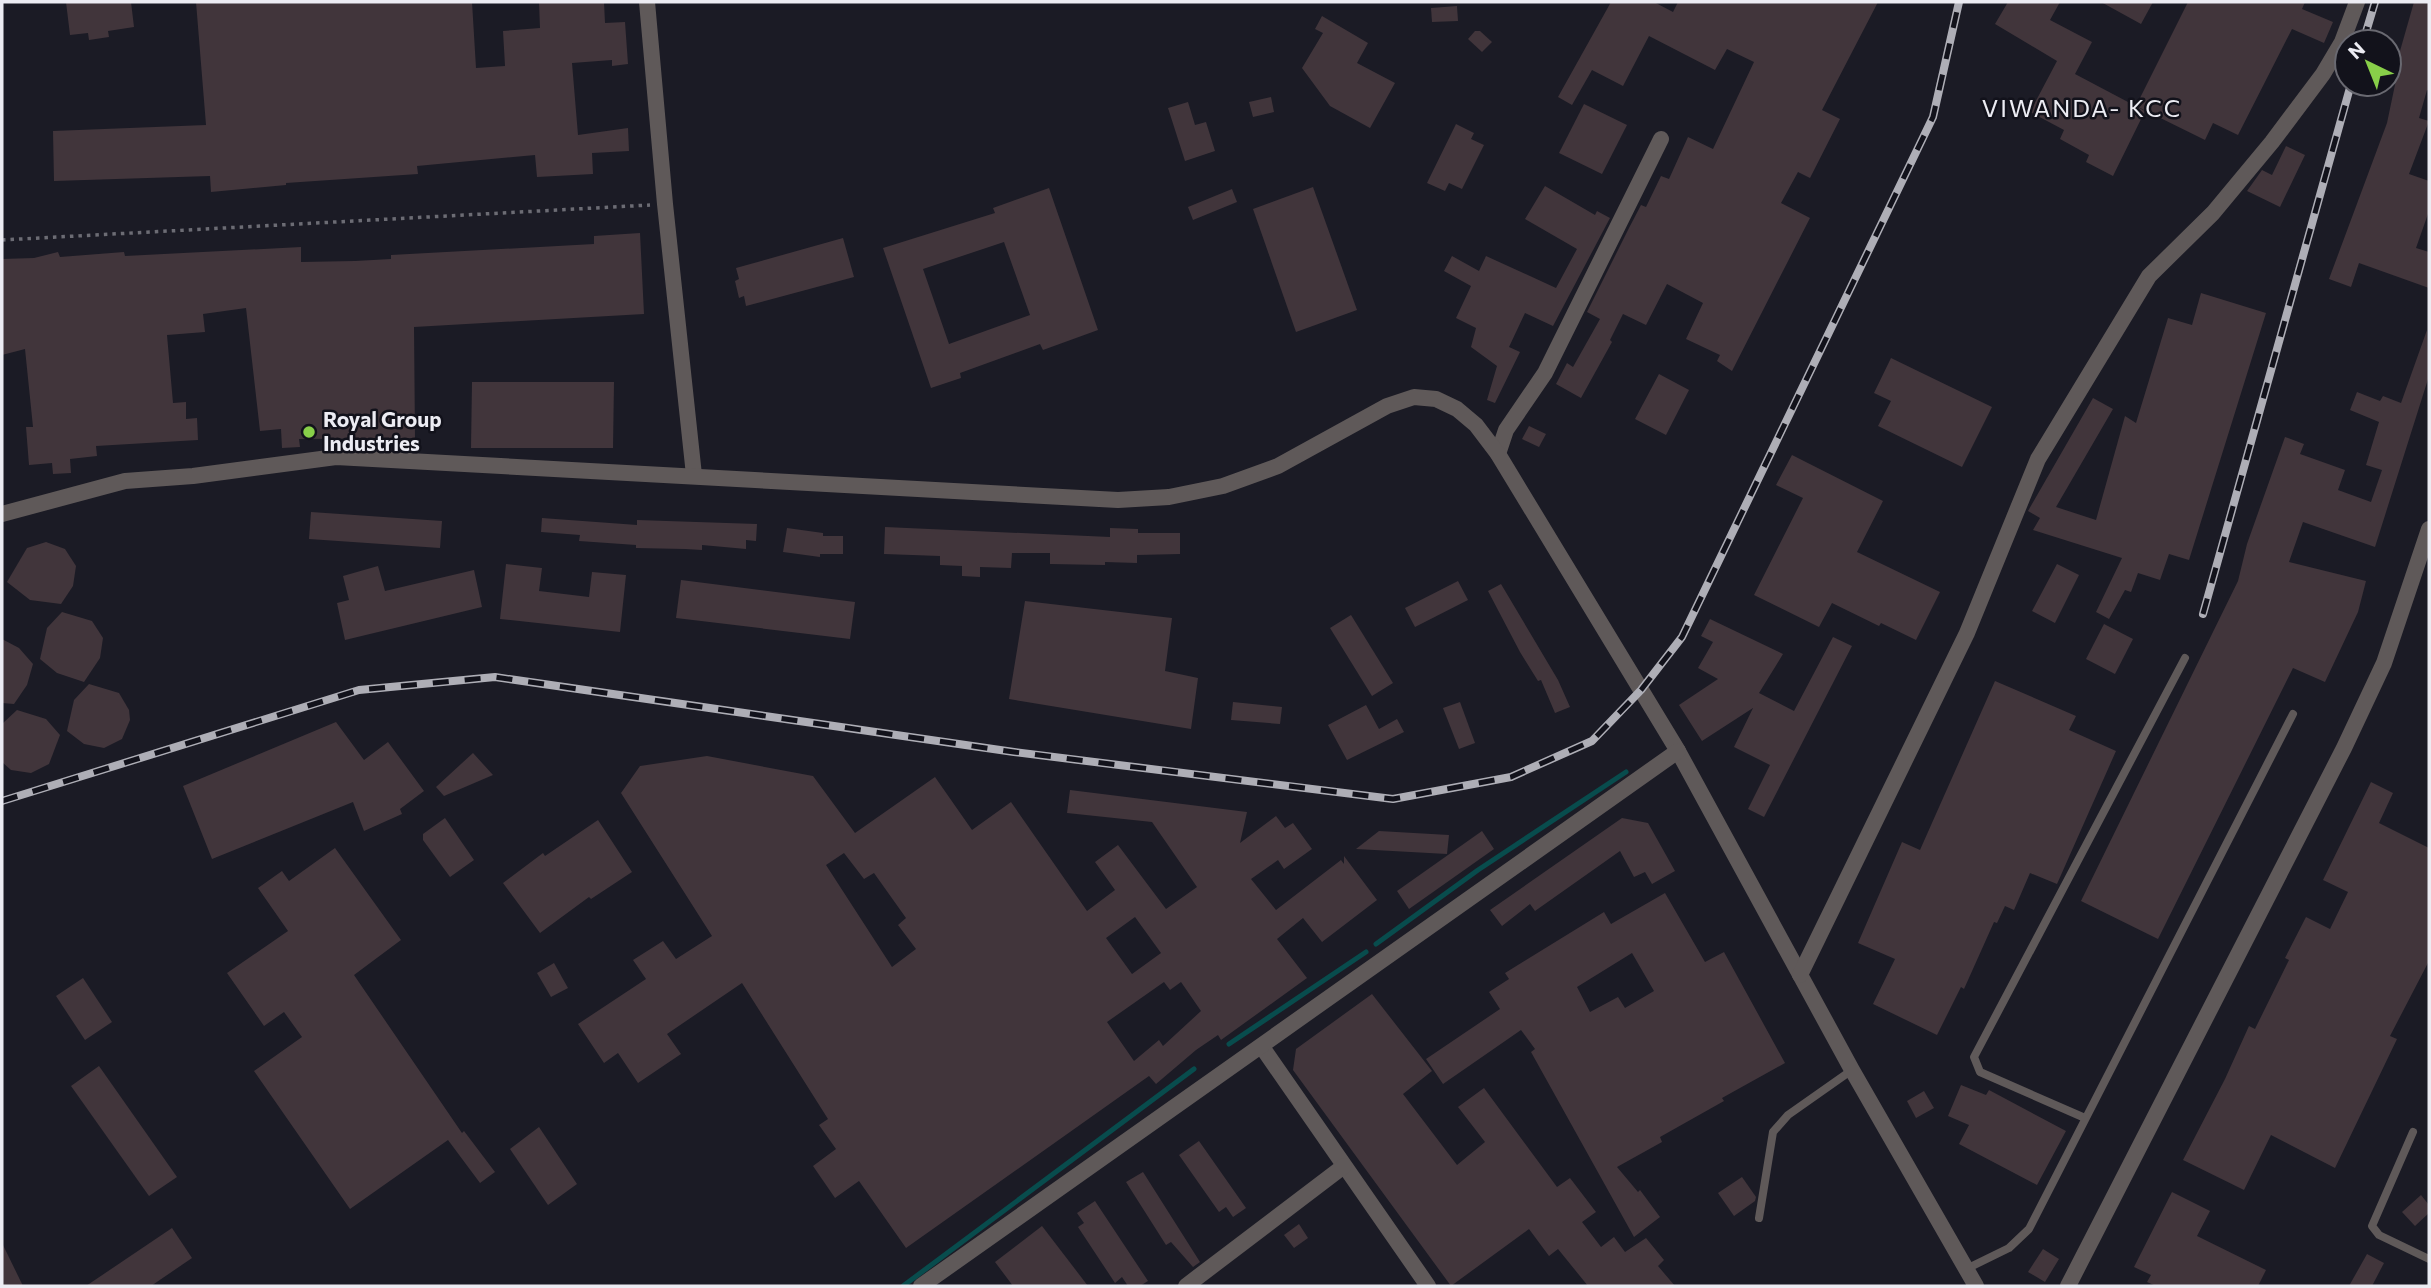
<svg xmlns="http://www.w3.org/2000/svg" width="2431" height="1288" viewBox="0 0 2431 1288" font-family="Commissioner,sans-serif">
  <rect width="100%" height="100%" fill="#1b1b25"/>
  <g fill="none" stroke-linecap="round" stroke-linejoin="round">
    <g stroke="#084c4d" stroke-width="5">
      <polyline points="1376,944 1478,870 1626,772"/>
      <polyline points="1229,1044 1366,952"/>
      <polyline points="903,1286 1194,1069"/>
    </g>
  </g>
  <g fill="#41353b" fill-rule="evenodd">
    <polygon points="66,2 131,2 134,27 108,31 109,37 89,40 88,33 70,35"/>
    <polygon points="196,2 472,2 476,68 505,66 503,31 540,28 539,2 604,2 605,23 625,22 628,64 612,66 612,60 572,63 578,135 628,128 629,151 592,153 593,174 537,177 535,155 417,166 418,174 286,183 286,185 211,192 210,176 54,181 53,131 206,125"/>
    <polygon points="1611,2 1654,2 1673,12 1678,2 1878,2 1822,110 1840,119 1810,178 1798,172 1781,203 1810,218 1732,371 1717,361 1720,355 1686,339 1703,303 1667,284 1646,325 1623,314 1610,340 1612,342 1581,398 1556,384 1567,363 1573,367 1600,319 1587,312 1629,228 1641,205 1646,207 1661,176 1669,179 1688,137 1713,149 1754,62 1727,49 1715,70 1649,36 1623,86 1592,70 1572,105 1558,97"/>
    <polygon points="2008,2 2060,2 2050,20 2092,42 2075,74 2145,111 2113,176 2086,162 2089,155 2060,139 2064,130 2030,112 2057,61 1995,24"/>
    <polygon points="2101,2 2153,2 2141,24"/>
    <polygon points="2188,2 2305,2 2302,9 2333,22 2324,43 2292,29 2238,135 2213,123 2205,140 2136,106"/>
    <polygon points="2414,2 2429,2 2429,91 2427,90 2419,118 2429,121 2409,174 2429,181 2429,211 2416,248 2429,252 2429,288 2359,263 2351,287 2329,279 2387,123 2396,80 2392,79"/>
    <polygon points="1457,6 1458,21 1432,22 1431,8"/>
    <polygon points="1322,16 1368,43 1357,63 1395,83 1370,128 1330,106 1302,68 1323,33 1315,29"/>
    <polygon points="1475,31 1480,31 1492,42 1482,52 1468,39"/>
    <polygon points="1271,97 1274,112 1253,117 1249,102"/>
    <polygon points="1188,102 1195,125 1206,122 1215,151 1185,161 1168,108"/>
    <polygon points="1584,104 1627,125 1602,174 1559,153"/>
    <polygon points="1456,124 1474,133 1471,139 1484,145 1462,189 1449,183 1445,191 1427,183"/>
    <polygon points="2286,146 2305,155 2280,207 2247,191 2262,170 2272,175"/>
    <polygon points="1545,186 1595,215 1597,211 1610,218 1553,326 1525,313 1509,347 1520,352 1495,403 1487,400 1497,366 1471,347 1476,328 1456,318 1471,286 1444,271 1452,256 1479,271 1486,256 1556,288 1577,249 1525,219"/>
    <polygon points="1313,187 1357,310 1296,332 1253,209"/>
    <path d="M1049 188 1098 330 1043 350 1040 344 960 373 961 378 931 388 883 248 995 213 993 208ZM1004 242 1030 315 949 344 923 269Z"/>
    <polygon points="1232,189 1237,202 1193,220 1188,207"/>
    <polygon points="640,233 644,314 414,327 415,438 299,439 300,447 282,448 281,429 260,431 246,308 203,314 205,332 167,335 173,403 186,402 186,419 197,418 198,440 96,446 97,456 70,459 71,473 53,474 52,463 29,465 26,427 33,427 25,349 2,355 2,259 34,258 58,252 60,257 124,252 125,256 301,247 301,262 355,261 391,259 391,255 594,244 594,236"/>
    <polygon points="843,238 854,277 746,306 744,296 739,298 735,281 739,279 736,268"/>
    <polygon points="2201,293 2266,313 2189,560 2169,554 2160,580 2138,573 2131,592 2125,590 2109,619 2096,612 2122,558 2033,530 2040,518 2028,511 2093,398 2113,409 2056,507 2096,520 2125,416 2136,423 2168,318 2192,325"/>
    <polygon points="2427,330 2429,376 2375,547 2303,522 2289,562 2366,581 2358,612 2325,682 2293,668 2158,939 2081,901 2238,581 2247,544 2285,437 2304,444 2300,454 2345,470 2338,490 2371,502 2382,470 2366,465 2379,422 2350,410 2357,392 2380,401 2383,396 2401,403"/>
    <polygon points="1891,358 1992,407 1962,467 1878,426 1891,401 1874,393"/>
    <polygon points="1659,374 1689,390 1666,435 1635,419"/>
    <polygon points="472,382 614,382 613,448 471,448"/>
    <polygon points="1529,426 1546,434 1539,447 1522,439"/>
    <polygon points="1792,455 1883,501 1857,552 1940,592 1916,640 1881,623 1879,626 1832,603 1819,627 1754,595 1803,498 1776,485"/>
    <polygon points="311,512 442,521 440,548 309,539"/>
    <polygon points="542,518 637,525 637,520 757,524 756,541 746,540 746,549 702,545 702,550 685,549 636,548 636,545 579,541 580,535 541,532"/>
    <polygon points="885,527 1110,537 1110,528 1138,529 1138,533 1180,533 1180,554 1137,555 1137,563 1105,562 1105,565 1050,564 1050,553 1012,553 1011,568 980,567 980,577 962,576 962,566 940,565 940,556 884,554"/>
    <polygon points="787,528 823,533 823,536 843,536 843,554 820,554 820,557 783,552"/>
    <polygon points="46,542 65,549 76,566 73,586 61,604 30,600 7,582 27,548"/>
    <polygon points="506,564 542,568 539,591 589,597 592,572 626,575 620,632 500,619"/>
    <polygon points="2057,564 2079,575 2055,623 2032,611"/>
    <polygon points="378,566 385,591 474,570 482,607 345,640 337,603 349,600 343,576"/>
    <polygon points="681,580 855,602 850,639 676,618"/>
    <polygon points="1458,581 1468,600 1415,627 1405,608"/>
    <polygon points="1501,584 1558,680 1570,707 1555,713 1541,680 1538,681 1520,652 1488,591"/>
    <polygon points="1025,601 1172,618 1165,671 1198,678 1191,729 1009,699"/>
    <polygon points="62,612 92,621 103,638 100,658 84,682 57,673 40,659 47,628"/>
    <polygon points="1351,615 1393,683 1372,696 1330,628"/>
    <polygon points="1710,619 1783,654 1759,693 1794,711 1833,637 1852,646 1764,817 1748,809 1770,765 1734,747 1753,708 1702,741 1679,705 1718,679 1698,668 1713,642 1701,636"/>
    <polygon points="2104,624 2133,639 2115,674 2086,659"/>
    <polygon points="2,639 19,648 33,664 27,685 14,704 2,703"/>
    <polygon points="1995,681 2076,716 2069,730 2116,751 2057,884 2030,873 2014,910 2005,906 1997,923 1994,922 1964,989 1961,987 1937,1035 1873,1004 1895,959 1858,943 1902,842 1920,850"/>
    <polygon points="89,684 119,693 129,710 130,720 122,739 104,748 84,744 67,731 74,700"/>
    <polygon points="1233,702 1282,707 1280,724 1231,720"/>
    <polygon points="1460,702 1475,743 1459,749 1443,708"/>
    <polygon points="1366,705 1379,729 1397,719 1404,732 1347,760 1328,725"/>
    <polygon points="17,710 46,719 60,735 49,764 31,773 11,770 2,762 2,724"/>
    <polygon points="336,722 364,760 388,742 424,791 400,809 402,814 364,831 353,802 212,859 183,786"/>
    <polygon points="473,753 493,775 444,796 436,787"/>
    <path d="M707 756 813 776 855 833 935 777 972 830 1011 802 1087 911 1115 890 1095 862 1118 845 1166 909 1197 887 1152 822 1067 813 1070 790 1247 812 1240 843 1276 816 1285 828 1293 823 1312 849 1284 869 1278 860 1251 879 1276 910 1341 860 1344 864V856L1377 900 1322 942 1303 918 1277 939 1307 978 1221 1040 1218 1035 1196 1050 1156 1084 1149 1076 906 1248 859 1181 835 1198 813 1166 836 1149 819 1125 828 1119 742 983 667 1034 681 1054 638 1083 618 1053 604 1063 578 1024 646 979 633 960 663 941 676 959 712 936 621 793 640 766ZM844 853 864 879 874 873 906 918 898 925 916 949 892 967 826 865ZM1135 917 1161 953 1132 974 1106 938ZM1164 982 1170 990 1181 982 1201 1011 1163 1046 1159 1040 1134 1061 1107 1022Z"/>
    <polygon points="2371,782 2393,793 2379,823 2429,848 2429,961 2390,1036 2397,1039 2335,1168 2271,1135 2244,1190 2183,1160 2225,1079 2249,1026 2255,1029 2289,960 2285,958 2306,917 2330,929 2348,892 2323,880"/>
    <polygon points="445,818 474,860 450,877 423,840 423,834"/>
    <polygon points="1622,818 1648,823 1675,871 1652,884 1645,872 1634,877 1620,851 1535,911 1530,904 1502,926 1490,910"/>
    <polygon points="598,820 632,872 591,899 589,897 540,933 503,883 543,853 545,856"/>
    <polygon points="1379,831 1449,835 1447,854 1356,849"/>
    <polygon points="1482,831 1494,849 1409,909 1397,891"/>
    <polygon points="335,848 401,940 354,975 462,1133 464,1131 495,1172 480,1183 448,1140 350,1209 254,1071 302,1037 284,1012 264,1026 227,973 288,931 258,888 282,871 289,881"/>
    <path d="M1665 893 1705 962 1724 952 1785 1063 1722 1098 1724 1101 1660 1137 1662 1142 1617 1167 1638 1192 1640 1190 1660 1217 1634 1237 1531 1052 1535 1049 1521 1030 1443 1084 1426 1059 1500 1009 1489 992 1509 979 1505 973 1604 912 1611 924ZM1632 953 1654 991 1625 1008 1618 997 1590 1012 1577 987Z"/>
    <polygon points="554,963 568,988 551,997 537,973"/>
    <polygon points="83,978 112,1022 85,1040 56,996"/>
    <polygon points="1372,994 1432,1071 1403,1094 1457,1165 1485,1142 1458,1107 1484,1088 1557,1187 1570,1178 1596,1212 1582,1222 1601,1247 1614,1237 1625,1252 1646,1238 1664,1260 1658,1266 1675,1286 1588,1286 1558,1249 1549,1256 1529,1229 1451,1286 1293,1070 1296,1049"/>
    <polygon points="99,1066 177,1177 149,1196 71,1086"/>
    <polygon points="1961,1085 1986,1095 1989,1090 2066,1131 2037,1185 1959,1144 1969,1125 1948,1116"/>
    <polygon points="1924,1091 1934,1108 1916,1118 1907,1101"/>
    <polygon points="539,1127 577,1184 548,1205 510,1149"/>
    <polygon points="1199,1141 1246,1208 1233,1217 1226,1207 1219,1212 1179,1155"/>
    <polygon points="1143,1172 1200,1262 1193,1267 1171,1242 1166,1245 1126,1182"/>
    <polygon points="1742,1177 1756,1197 1755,1201 1734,1216 1718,1193"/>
    <polygon points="2172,1192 2210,1211 2197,1236 2266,1270 2258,1286 2156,1286 2147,1282 2151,1275 2134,1267"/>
    <polygon points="2421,1195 2429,1205 2429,1213 2415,1226 2402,1212"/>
    <polygon points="1095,1201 1148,1281 1140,1286 1128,1286 1122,1277 1115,1283 1078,1227 1084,1223 1077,1213"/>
    <polygon points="1299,1224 1308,1238 1294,1248 1284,1235"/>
    <polygon points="1042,1226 1088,1286 1013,1286 995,1262"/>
    <polygon points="172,1228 192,1258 151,1286 86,1286"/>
    <polygon points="2,1243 23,1286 2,1286"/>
    <polygon points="2043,1249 2059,1259 2045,1282 2028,1272"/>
    <polygon points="2367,1254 2384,1263 2372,1286 2349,1286"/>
  </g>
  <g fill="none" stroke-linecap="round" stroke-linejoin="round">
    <polyline stroke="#6c6c74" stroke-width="3.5" stroke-dasharray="3.5 5" stroke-linecap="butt" points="2,240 650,205"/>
    <g stroke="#5f5959" stroke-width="8">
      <polyline points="2085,1118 1980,1072 1974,1057 2185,658"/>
      <polyline points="2413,1132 2372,1226 2379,1235 2429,1259"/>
      <polyline points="1759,1218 1773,1132 1788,1115 1852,1070"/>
      <polyline points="1966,1269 2009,1248 2029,1229 2293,714"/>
    </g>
    <g stroke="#5f5959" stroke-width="16">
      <polyline points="647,2 665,204 694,475"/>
      <polyline points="1498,454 1506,430 1545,373 1661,139"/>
      <polyline points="2,514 125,481 193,476 336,457 1118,500 1169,497 1223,486 1278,466 1387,406 1414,397 1436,399 1457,409 1476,425 1498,454 1678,751 1852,1070 1976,1286"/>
      <polyline points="1800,975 1967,633 2038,459 2149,276 2213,213 2272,142 2323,74 2342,42 2357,2"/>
      <polyline points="1262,1047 1428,1286"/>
      <polyline points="921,1286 1678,751"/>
      <polyline points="1186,1286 1344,1166"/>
      <polyline points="2068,1286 2344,748 2384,663 2429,529"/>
    </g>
    <defs>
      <g id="rail">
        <polyline points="2363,42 2375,2"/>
        <polyline points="2203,614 2351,84"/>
        <polyline points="2,801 359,690 495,677 1014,752 1393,799 1511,777 1592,741 1641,690 1682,637 1933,117 1959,2"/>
      </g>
    </defs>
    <use href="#rail" stroke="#aeaeb6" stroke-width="8"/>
    <use href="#rail" stroke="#12121b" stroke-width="5" stroke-dasharray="16" stroke-linecap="butt"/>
  </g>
  <circle fill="#88cf49" stroke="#12121b" stroke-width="2.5" cx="309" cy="432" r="7"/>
  <g text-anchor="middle" stroke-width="5" stroke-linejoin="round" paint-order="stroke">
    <g font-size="21" font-weight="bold" fill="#ececf3" stroke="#12121b" text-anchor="start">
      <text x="323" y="427">Royal Group<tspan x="323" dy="24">Industries</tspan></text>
    </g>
    <g font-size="24" letter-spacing="2" fill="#ececf3" stroke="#12121b">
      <text x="2082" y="117">VIWANDA- KCC</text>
    </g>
  </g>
  <rect width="2431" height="1288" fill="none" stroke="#ececf3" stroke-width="7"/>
  <g transform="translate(2368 63) rotate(317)"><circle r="33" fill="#12121b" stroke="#696971" stroke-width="2"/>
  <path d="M0-5L12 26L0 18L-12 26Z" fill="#88cf49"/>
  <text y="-10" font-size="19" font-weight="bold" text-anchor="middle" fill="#ececf3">N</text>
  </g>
</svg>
